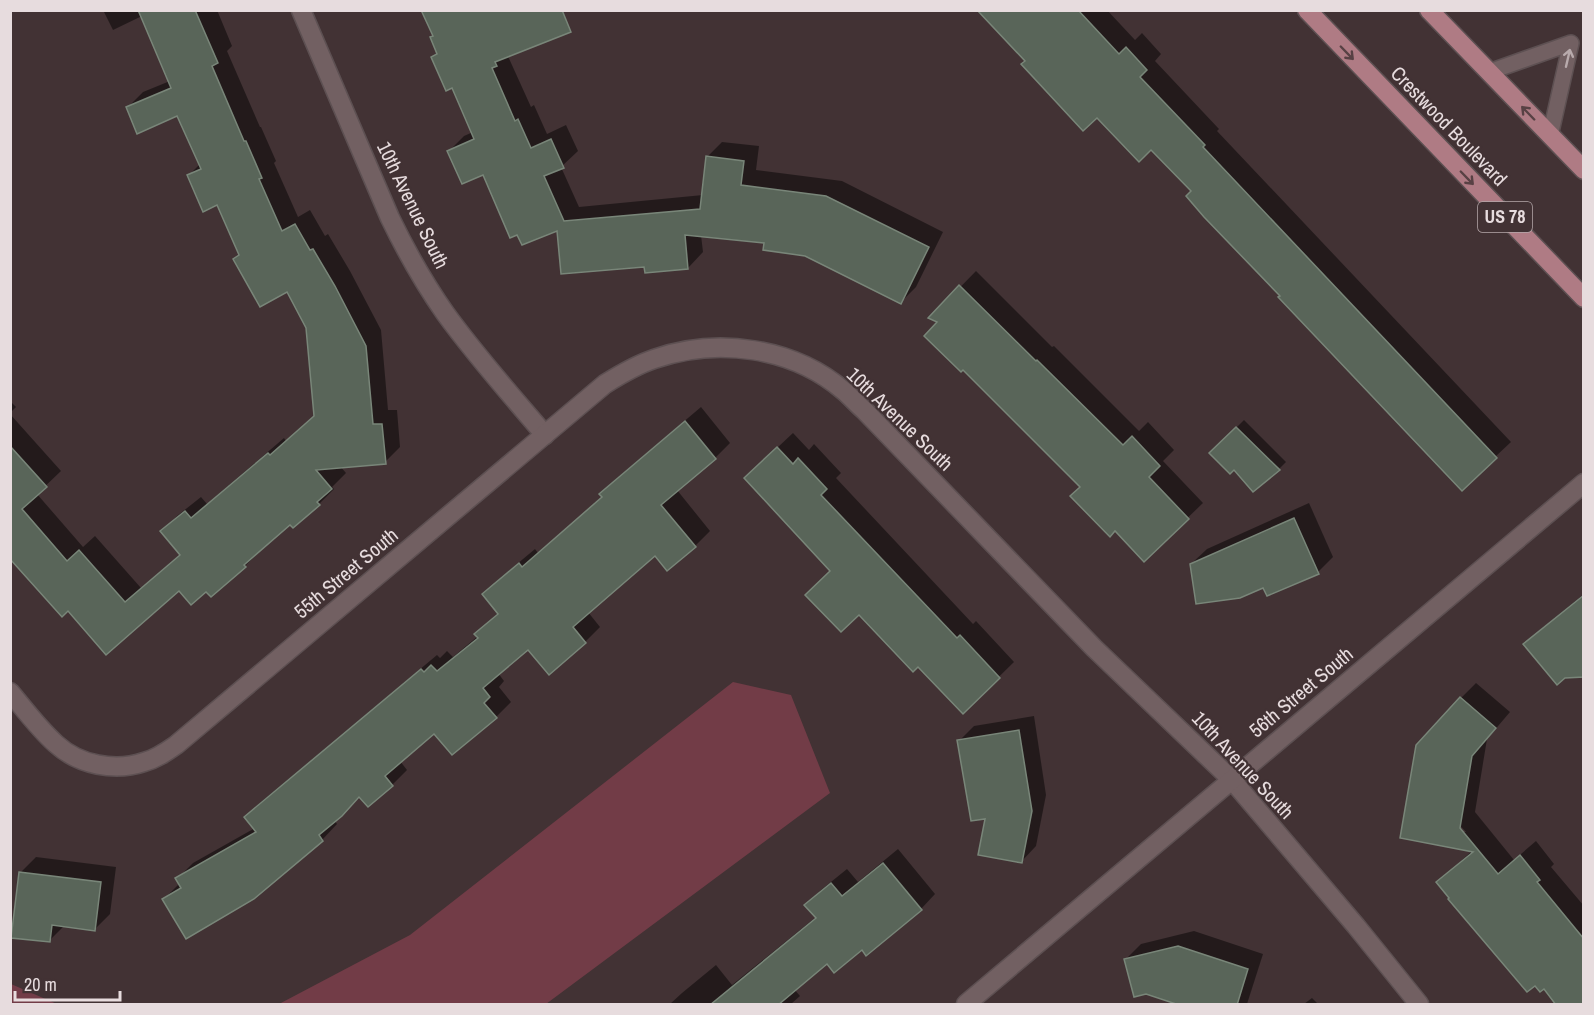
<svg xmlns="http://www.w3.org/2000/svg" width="1594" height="1015" viewBox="0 0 1594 1015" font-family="'Archivo Narrow',sans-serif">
  <rect width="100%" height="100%" fill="#423234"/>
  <g fill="#723c47">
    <polygon points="733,682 791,695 830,793 546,1004 279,1004 410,935"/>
    <polygon points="10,984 11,984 57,1004 11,1004"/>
  </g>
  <g fill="#0007" fill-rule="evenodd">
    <polygon points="103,10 217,10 232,46 227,51 260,127 261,127 276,161 274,163 298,217 310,210 325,236 328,234 350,271 381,330 388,410 397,410 400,447 385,462 340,466 346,473 332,487 334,489 319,504 290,523 259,550 260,551 245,566 207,590 179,589 106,653 68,609 10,550 10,414 61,471 37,494 83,547 95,536 141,588 181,554 162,532 177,516 201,497 207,504 284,438 286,441 316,415 308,327 288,290 235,259 240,254 217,203 189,175 200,164 178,114 128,107 143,92 170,81 142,16 113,30"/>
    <polygon points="981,10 1107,10 1135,40 1142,33 1161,54 1155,61 1219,129 1217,131 1511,442 1495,457 1282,296 1193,191 1152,148 1097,116 1027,60"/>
    <polygon points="438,52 507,54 531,107 534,105 547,134 566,125 578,151 561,167 579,207 703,195 707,157 722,142 759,146 756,170 842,181 943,232 916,287 901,302 806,254 765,242 701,235 703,252 688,268 645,265 558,228 484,173 449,151 464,136 473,132 453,86 433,57"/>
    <polygon points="976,271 1052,347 1054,346 1139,431 1148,422 1174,450 1163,461 1203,503 1144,560 1115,529 1082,487 940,322 931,317"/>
    <polygon points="10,401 16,407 10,413"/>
    <polygon points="701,407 730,443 715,458 677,490 710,531 695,546 655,554 588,612 600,627 585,642 528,648 498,673 504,681 499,687 511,702 496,717 452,753 434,732 400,761 407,770 392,785 360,795 334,820 337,824 322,840 164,899 180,883 177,879 193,863 255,828 246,817 261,802 437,655 440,658 447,651 453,657 478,636 476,634 499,612 484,594 499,579 535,549 538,553 603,496 601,494 616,479"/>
    <polygon points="1244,420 1286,462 1279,469 1234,467 1211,453"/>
    <polygon points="793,433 809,450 814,444 841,473 836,478 973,624 976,621 1014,662 963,712 832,570 761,463"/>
    <polygon points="1309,503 1333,557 1318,572 1264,585 1191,564 1207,549"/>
    <polygon points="1584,594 1584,676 1525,644 1541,629"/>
    <path d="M1476 683 1510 712 1487 739 1475 812 1514 860 1536 841 1554 864 1551 867 1584 906V1004L1544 987 1451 897 1438 882 1473 850 1402 837 1461 698ZM1456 821 1466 832H1462Z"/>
    <polygon points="1034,716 1046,795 1036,846 1021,862 959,741 974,726"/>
    <polygon points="898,849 935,894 921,909 862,948 827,962 794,989 800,996 791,1004 670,1004 682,993 716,965 732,985 816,917 807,905 821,890 847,869 858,882"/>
    <polygon points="36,857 116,867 110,914 95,929 65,925 49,941 21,872"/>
    <polygon points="1194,931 1263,954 1247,1004 1184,1004 1126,959 1141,944"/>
    <polygon points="1312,998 1318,1004 1304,1004"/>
  </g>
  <g fill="#596559" stroke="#798679" stroke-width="1.5">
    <polygon points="138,10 195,10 218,63 212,66 244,141 246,141 262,178 259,179 282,231 295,224 310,250 313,249 335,286 366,346 373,424 382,424 386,464 316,470 332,489 317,502 320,505 293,528 290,525 244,565 246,567 211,597 206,592 191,605 179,591 106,655 68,611 62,617 10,559 10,446 47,487 22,509 67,561 79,550 125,602 180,555 160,531 185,511 191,518 268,453 270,455 314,416 306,328 287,292 260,307 233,259 239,255 217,205 203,212 187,175 201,169 177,116 137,134 126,107 171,88"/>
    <polygon points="421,10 562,10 571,32 495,62 497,66 492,68 515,121 518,119 531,148 551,139 564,168 544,176 564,221 700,209 706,156 744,161 741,185 826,196 929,247 901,304 805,256 763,250 764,243 685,235 688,269 645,273 644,267 561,274 557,231 522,245 517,235 510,238 483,175 462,184 447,151 474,139 452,88 446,91 431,57 437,54 430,37 433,36"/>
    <polygon points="977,10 1078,10 1119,54 1126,47 1147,70 1140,77 1205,145 1203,147 1497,458 1462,491 1278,297 1280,296 1204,217 1186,196 1191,191 1151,150 1139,162 1097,118 1083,131 1021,64 1025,61"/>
    <polygon points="959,285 1036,361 1037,360 1123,445 1132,436 1160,466 1149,477 1189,519 1144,562 1115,531 1110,537 1070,496 1080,487 963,370 961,372 924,336 937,322 928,318"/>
    <polygon points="685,421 716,459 661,505 696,547 667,571 655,556 573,627 586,643 549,675 528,650 483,688 490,697 484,703 497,718 452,755 434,734 385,776 393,786 368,807 359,797 342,816 319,835 323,841 254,899 186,939 162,899 181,888 175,878 256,832 244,817 421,669 424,672 431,665 437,671 478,638 474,634 498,614 482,594 519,563 522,567 602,497 599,494"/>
    <polygon points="1236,427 1280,470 1253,492 1234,470 1230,474 1209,453"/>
    <polygon points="777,447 793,464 798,458 827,489 821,495 957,638 960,635 1000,678 963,714 918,667 913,672 859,615 841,632 805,595 830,571 744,478"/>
    <polygon points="1294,518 1319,574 1267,596 1263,588 1240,598 1196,604 1190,564"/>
    <polygon points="1584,595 1584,677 1565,678 1557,685 1523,644"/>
    <polygon points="1460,697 1496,728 1472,756 1460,828 1498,874 1520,855 1540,880 1537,882 1584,939 1584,1005 1556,1005 1544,989 1540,992 1535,986 1527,992 1448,899 1449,898 1436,882 1473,852 1400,838 1416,745"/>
    <polygon points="1019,730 1032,811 1022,863 978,855 985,819 971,821 957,740"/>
    <polygon points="883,863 922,910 866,956 862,950 834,973 827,964 778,1005 710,1005 816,918 804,905 831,883 842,896"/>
    <polygon points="19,872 101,882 95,931 52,925 50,942 11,938"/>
    <polygon points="1178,946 1248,969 1237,1005 1179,1005 1146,994 1134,997 1124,959"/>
  </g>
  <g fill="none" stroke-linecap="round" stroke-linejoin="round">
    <defs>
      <polyline id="lane" points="1489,72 1571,43 1550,136"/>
      <g id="street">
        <path d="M301 10 390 218C406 251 424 283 445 313 476 356 511 395 545 435"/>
        <path d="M10 692C25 710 39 729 56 744 79 765 115 772 144 762 156 759 166 752 176 745L605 384C621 374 636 365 654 359 717 337 793 347 844 391 851 397 857 404 864 410L1094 648 1232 780 1356 926 1419 1004"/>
        <polyline points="966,1004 1584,483"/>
      </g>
      <g id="primary">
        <polyline points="1307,10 1584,298"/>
        <polyline points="1429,10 1584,170"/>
      </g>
    </defs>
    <use href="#lane" stroke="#5d5052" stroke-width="18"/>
    <use href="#street" stroke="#5d5052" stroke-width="21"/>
    <use href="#primary" stroke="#5d5052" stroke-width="21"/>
    <use href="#lane" stroke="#726062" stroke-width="15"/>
    <use href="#street" stroke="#726062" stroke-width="18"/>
    <use href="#primary" stroke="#af7b84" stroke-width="18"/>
  </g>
  <defs><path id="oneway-shaft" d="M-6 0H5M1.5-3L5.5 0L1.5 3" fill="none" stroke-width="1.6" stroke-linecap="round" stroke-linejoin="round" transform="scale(1.5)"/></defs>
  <g stroke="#584144">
    <use href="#oneway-shaft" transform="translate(1347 53) rotate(46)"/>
    <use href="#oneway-shaft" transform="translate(1528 113) rotate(-134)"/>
    <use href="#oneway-shaft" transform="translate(1467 178) rotate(46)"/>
  </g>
  <use stroke="#b8aaac" href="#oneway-shaft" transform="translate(1568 58) rotate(-77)"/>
  <g text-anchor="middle" stroke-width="4.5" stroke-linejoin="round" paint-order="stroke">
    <rect fill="#423234" stroke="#b6a9ab" stroke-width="1.5" x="1478" y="202" width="54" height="30" rx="4.5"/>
    <g font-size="18" font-weight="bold" fill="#e7dcde">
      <text x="1505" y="223">US 78</text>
    </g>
    <g font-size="20" fill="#e7dcde" stroke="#423234">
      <text transform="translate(1449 126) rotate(46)" y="7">Crestwood Boulevard</text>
      <text transform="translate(413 205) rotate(64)" y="7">10th Avenue South</text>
      <text transform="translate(900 419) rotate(44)" y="7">10th Avenue South</text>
      <text transform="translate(346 573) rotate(-40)" y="7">55th Street South</text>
      <text transform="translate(1301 692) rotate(-40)" y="7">56th Street South</text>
      <text transform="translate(1243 765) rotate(47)" y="7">10th Avenue South</text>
    </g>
  </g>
  <rect width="1594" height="1015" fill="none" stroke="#e7dcde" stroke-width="24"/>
  <path d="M15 991v9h105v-9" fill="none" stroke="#e7dcde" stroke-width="3"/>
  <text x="24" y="991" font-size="18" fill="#e7dcde" stroke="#423234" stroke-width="4.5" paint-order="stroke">20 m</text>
</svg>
